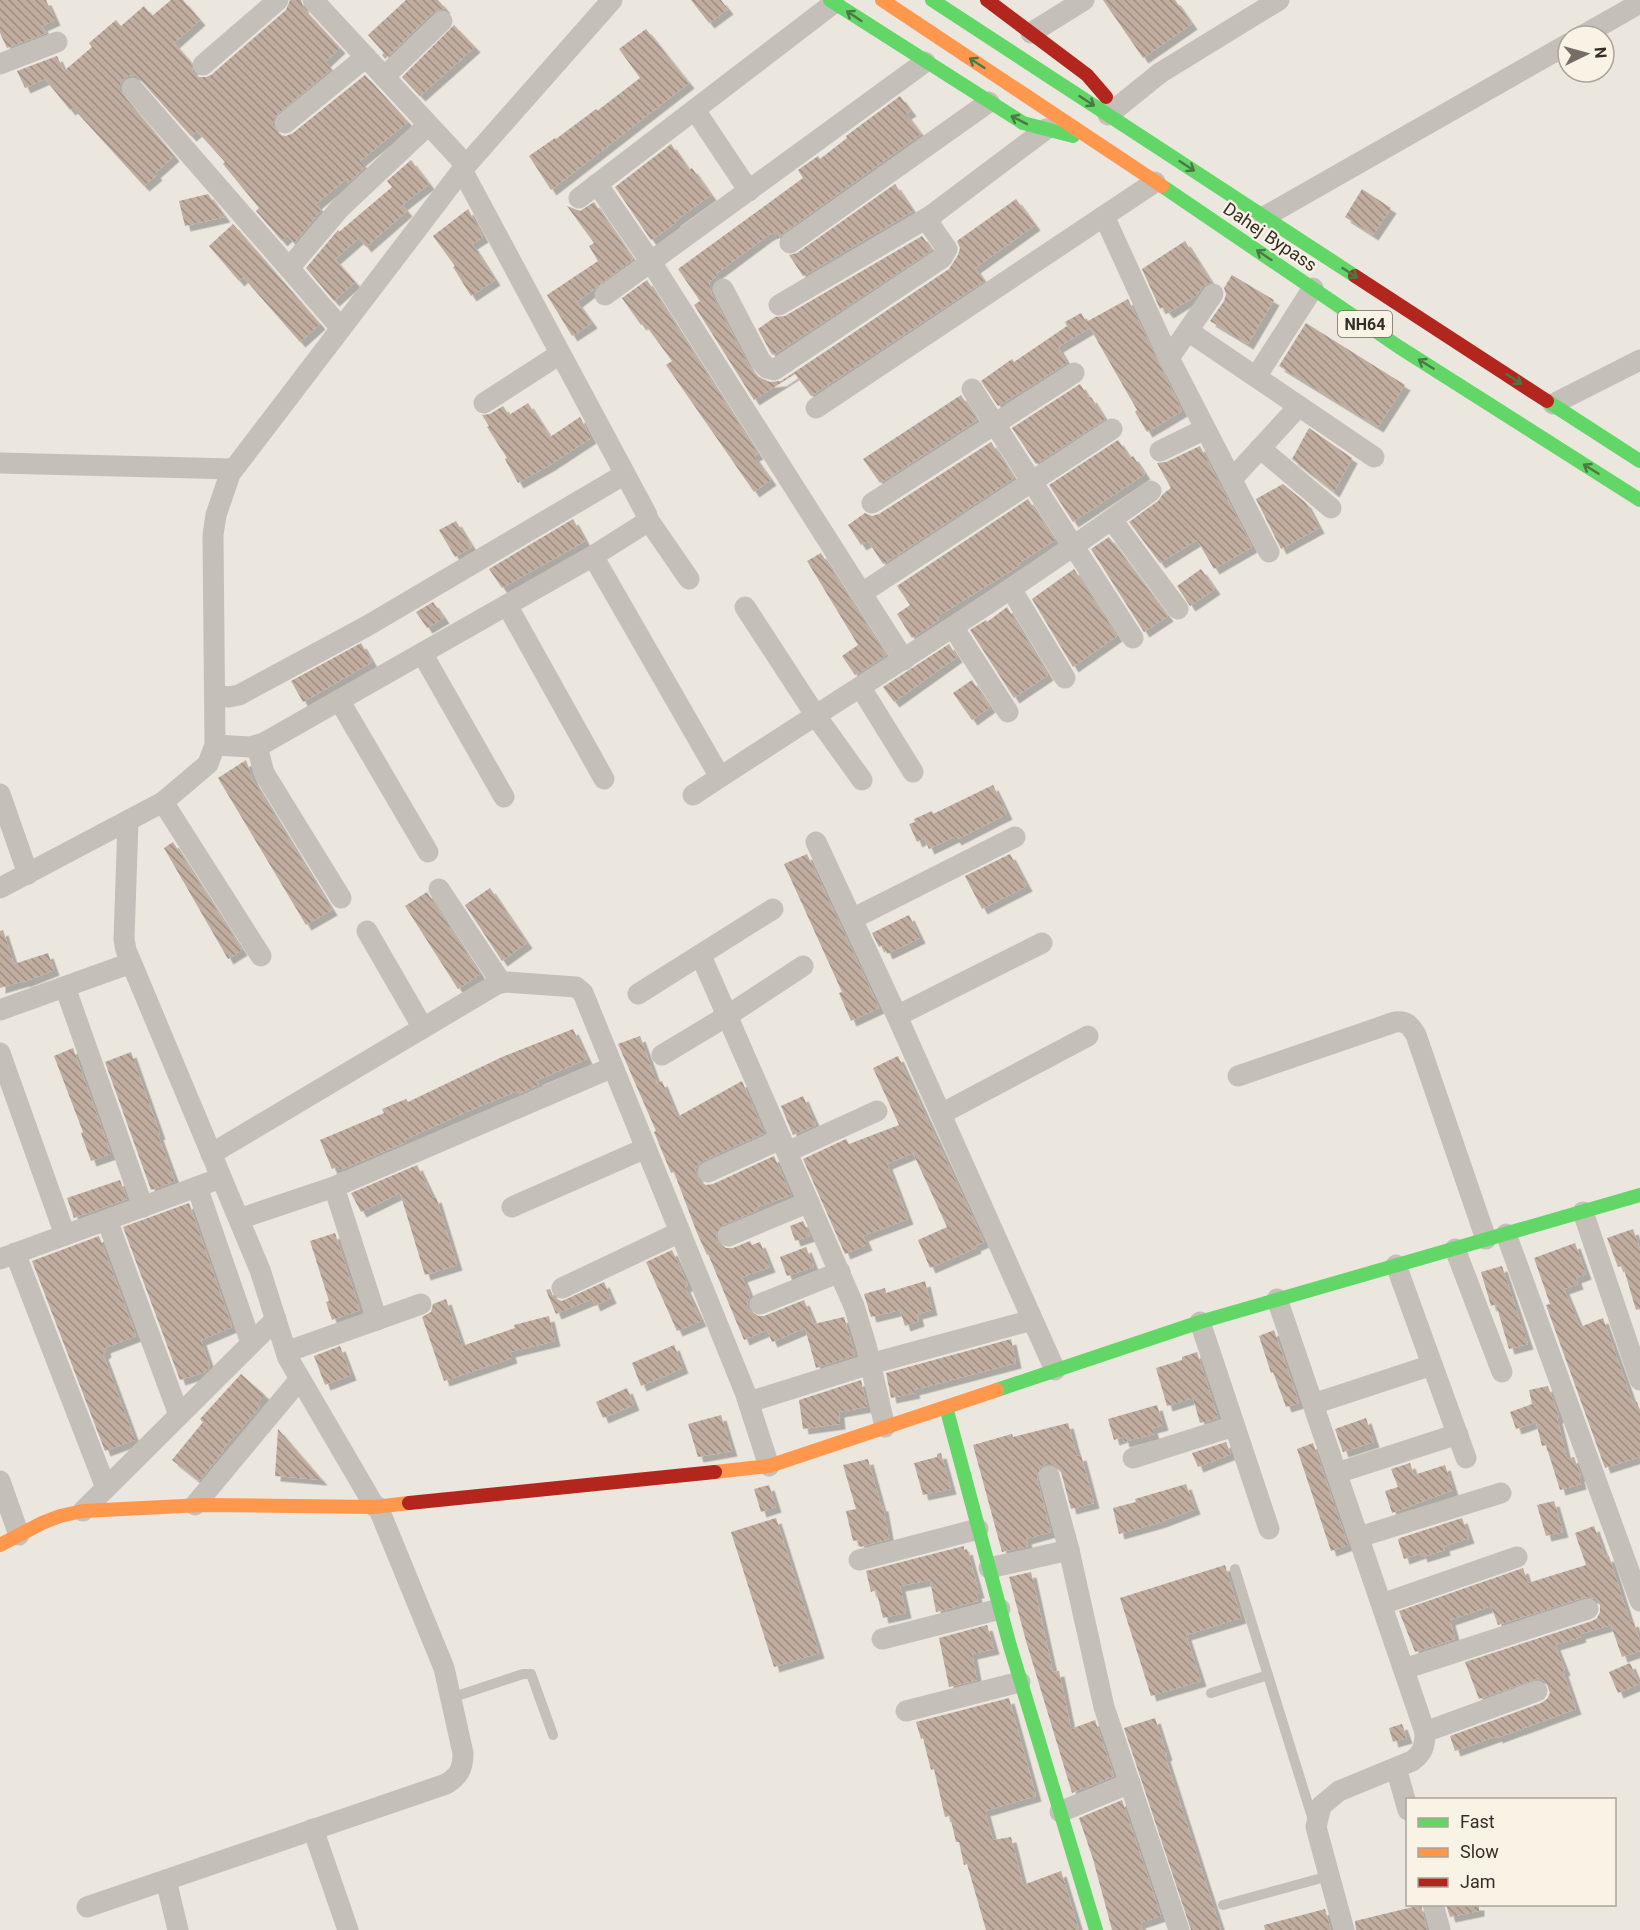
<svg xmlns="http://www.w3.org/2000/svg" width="1640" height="1930" viewBox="0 0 1640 1930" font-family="Roboto,sans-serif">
  <defs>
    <pattern id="building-back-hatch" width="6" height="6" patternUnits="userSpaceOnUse" patternTransform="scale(1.5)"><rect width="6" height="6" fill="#c0ada0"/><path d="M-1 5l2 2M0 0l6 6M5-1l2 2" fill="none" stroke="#9d8d82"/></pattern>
    <filter id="shadow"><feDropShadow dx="5.5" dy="5.5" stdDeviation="0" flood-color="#0004"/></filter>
  </defs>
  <rect width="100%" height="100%" fill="#ebe7df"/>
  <g fill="url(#building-back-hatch)" filter="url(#shadow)">
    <polygon points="0,0 46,0 55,20 42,26 46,33 7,48 0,33"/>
    <polygon points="171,0 183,0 200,20 174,43 191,62 193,73 199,77 206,77 211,75 286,10 290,0 301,0 304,9 340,48 325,62 331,69 273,118 273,126 280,135 286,136 293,133 365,75 408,122 360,161 365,167 348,183 346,179 316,204 321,210 294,243 287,236 282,241 256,211 259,208 223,164 225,162 197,131 191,136 137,76 130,75 124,78 120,84 120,91 174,156 155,173 157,175 144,186 73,108 70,110 45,79 25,88 17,71 57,56 64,71 92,47 89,43 116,20 121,26 144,6 152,16"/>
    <polygon points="406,0 438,0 445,8 433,12 385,59 382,55 384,53 368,35"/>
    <polygon points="691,0 721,0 728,9 709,23"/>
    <polygon points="1103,0 1175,0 1192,24 1143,58"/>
    <polygon points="454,25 475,47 420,96 402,77"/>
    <polygon points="646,29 689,83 551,190 529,156 555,138 556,139 596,109 597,111 640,78 619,49"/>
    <polygon points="900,96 911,111 906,114 921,134 783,233 778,239 774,232 767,236 716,274 717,276 709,282 712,295 749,366 757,376 770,382 781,381 949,269 958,255 960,248 957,241 1016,199 1035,225 975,268 984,281 811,396 795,374 754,400 694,305 700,301 678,269 803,178 798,170 818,156 820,159 847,138 846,136"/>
    <polygon points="671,144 689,170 692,168 711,195 675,221 676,223 651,240 615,187"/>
    <polygon points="411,160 429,184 402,205 407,211 366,247 359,238 335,259 355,282 334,301 306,268 338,230 339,232 392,187 387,181"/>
    <polygon points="895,184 913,211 803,276 789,255 797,253"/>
    <polygon points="1362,189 1391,208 1373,235 1345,217"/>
    <polygon points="208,194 225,217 185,226 179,201"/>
    <polygon points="594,202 633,259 577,302 592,323 572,336 547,295 598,261 589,246 594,243 567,206 580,211"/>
    <polygon points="468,209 483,237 472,244 495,280 471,296 453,267 455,266 433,236"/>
    <polygon points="233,224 320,324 300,342 243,277 239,281 209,246"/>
    <polygon points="922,236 932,250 773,355 771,353 758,329 775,317 785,316"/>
    <polygon points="1185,241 1211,282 1203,286 1197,295 1168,313 1163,307 1160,309 1142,269"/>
    <polygon points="1232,275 1274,300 1248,344 1210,321 1224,301 1226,294 1224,288"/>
    <polygon points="647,280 758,454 754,456 771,480 754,492 666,365 672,361 644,323 641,325 622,298"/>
    <polygon points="1128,299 1182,411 1147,432 1135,412 1137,410 1090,328 1058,347 1067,363 998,406 981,381 1012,359 1014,362 1067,326 1065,322 1081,313 1087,323 1086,322"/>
    <polygon points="1306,323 1405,385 1378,427 1279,366"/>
    <polygon points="1080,384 1089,398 1091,397 1105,419 1036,464 1012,428"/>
    <polygon points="961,395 977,420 880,483 863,459"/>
    <polygon points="528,403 550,437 580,417 591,438 550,465 518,483 505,459 507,458 487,427 489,426 482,415 490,414 503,406 509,415"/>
    <polygon points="1309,428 1352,458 1334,492 1292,459"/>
    <polygon points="1118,440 1130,458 1133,456 1145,474 1073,522 1049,485"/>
    <polygon points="991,442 1014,478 883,564 868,541 861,545 848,525 865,513 872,516 879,514"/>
    <polygon points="1200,446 1252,547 1214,569 1197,540 1160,563 1129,522 1158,501 1163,494 1171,488 1157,463 1166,462"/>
    <polygon points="1283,484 1306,503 1319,528 1281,549 1256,499"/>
    <polygon points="1028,499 1055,540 1019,563 1020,565 943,613 938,618 939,620 912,638 897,614 910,605 897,586"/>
    <polygon points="573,519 585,541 502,588 489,569"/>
    <polygon points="456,521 472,547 455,557 439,530"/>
    <polygon points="1109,537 1168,616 1144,632 1091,549"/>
    <polygon points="821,553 886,655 855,675 842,656 858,645 807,561"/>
    <polygon points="1074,569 1117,636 1073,667 1032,599"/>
    <polygon points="1201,569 1215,589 1190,606 1177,586"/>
    <polygon points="433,602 444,618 427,628 416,612"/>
    <polygon points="1007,607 1048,675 1014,698 970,630 986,620 987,622"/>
    <polygon points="361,643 372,662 303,702 291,681"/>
    <polygon points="949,644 957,657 894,702 883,687"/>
    <polygon points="972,680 990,707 972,720 953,693"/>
    <polygon points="246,760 253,780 332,910 306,925 218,778"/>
    <polygon points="993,785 1007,814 956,840 954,837 929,849 924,838 917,842 909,824 915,822 914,819 932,811 933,814"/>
    <polygon points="173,842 242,950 228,959 164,848"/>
    <polygon points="807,854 879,1008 851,1021 839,993 842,992 784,864"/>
    <polygon points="1010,854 1027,886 982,909 965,876"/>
    <polygon points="490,888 527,943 502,961 465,905"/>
    <polygon points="427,892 480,974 458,989 405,906"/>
    <polygon points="909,915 920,938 887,954 883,945 879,947 872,933"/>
    <polygon points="3,930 14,964 48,953 54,970 24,982 24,981 0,988 0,931"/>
    <polygon points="573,1029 587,1059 537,1080 539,1085 518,1094 517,1091 466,1112 404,1140 406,1142 340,1170 338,1166 332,1169 320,1140 384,1113 382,1109 406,1099 408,1102 502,1057"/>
    <polygon points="640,1036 657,1083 662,1081 677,1117 742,1081 764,1133 702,1161 697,1165 695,1171 700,1182 706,1185 713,1184 774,1156 791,1195 757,1207 758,1210 723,1225 716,1234 717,1241 726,1248 733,1248 750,1241 752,1245 760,1242 770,1267 742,1277 750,1296 747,1303 748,1309 758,1316 764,1316 804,1300 814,1324 844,1317 855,1355 816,1368 805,1328 772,1342 767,1330 744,1340 708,1254 707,1255 697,1233 674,1172 671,1173 654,1132 656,1131 618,1044"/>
    <polygon points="73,1048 111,1154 91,1161 81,1133 83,1132 54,1056"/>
    <polygon points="131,1052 160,1134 158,1135 175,1181 151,1190 105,1062"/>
    <polygon points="898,1056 984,1242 975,1246 976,1248 930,1268 918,1240 947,1227 913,1153 887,1164 908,1219 863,1236 867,1245 845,1254 803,1159 846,1139 849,1144 899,1125 873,1068"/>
    <polygon points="803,1096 816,1125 793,1135 781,1106"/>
    <polygon points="417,1165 433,1198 436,1197 457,1265 425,1275 400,1193 361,1212 351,1193"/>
    <polygon points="120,1180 127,1199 74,1218 67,1198"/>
    <polygon points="189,1203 232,1327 201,1340 210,1367 205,1372 180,1380 123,1227"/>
    <polygon points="803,1221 810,1236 795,1241 790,1226"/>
    <polygon points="1633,1229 1640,1249 1640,1309 1636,1310 1623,1266 1618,1267 1607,1238"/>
    <polygon points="335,1233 360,1310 332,1320 326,1302 329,1301 310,1241"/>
    <polygon points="99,1236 136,1336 105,1348 106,1352 103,1354 135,1440 105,1451 32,1261"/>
    <polygon points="1575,1243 1586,1274 1576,1278 1578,1284 1564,1289 1580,1327 1603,1318 1633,1403 1637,1402 1640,1411 1640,1457 1605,1468 1546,1305 1550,1304 1534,1258"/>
    <polygon points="806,1247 814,1267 787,1276 780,1257"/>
    <polygon points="672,1250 688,1285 685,1287 701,1321 677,1331 646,1262"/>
    <polygon points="1502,1266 1528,1344 1509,1349 1496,1304 1491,1306 1481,1272"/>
    <polygon points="925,1281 932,1310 917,1314 919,1321 905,1326 900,1310 871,1317 864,1294 885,1288 886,1293"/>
    <polygon points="604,1282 611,1298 595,1306 592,1299 556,1314 546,1290 550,1289 554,1298 562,1301"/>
    <polygon points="446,1299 462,1346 515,1328 514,1325 549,1316 555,1341 510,1352 512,1358 444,1381 422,1317 431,1312 433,1304"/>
    <polygon points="1274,1330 1299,1403 1286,1407 1273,1372 1271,1373 1259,1336"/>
    <polygon points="1011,1339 1016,1363 914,1390 915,1393 891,1398 886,1373"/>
    <polygon points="674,1345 683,1368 641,1386 632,1363"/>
    <polygon points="340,1346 351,1375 325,1385 314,1356"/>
    <polygon points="1197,1352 1218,1418 1200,1423 1193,1398 1167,1406 1156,1368 1182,1360 1182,1357"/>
    <polygon points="241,1374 265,1395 257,1403 260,1407 223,1449 224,1450 199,1481 172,1460 203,1422 200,1419"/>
    <polygon points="861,1380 867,1407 839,1412 840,1424 803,1429 799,1400"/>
    <polygon points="1548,1386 1559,1417 1557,1418 1567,1459 1574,1457 1581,1476 1579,1476 1581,1484 1560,1490 1546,1445 1542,1446 1536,1422 1516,1429 1510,1412 1532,1404 1529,1390"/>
    <polygon points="627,1388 634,1405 603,1418 596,1402"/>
    <polygon points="1157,1405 1163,1425 1152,1428 1154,1434 1124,1442 1123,1437 1114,1440 1108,1419"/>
    <polygon points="721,1415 732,1451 698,1457 688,1424"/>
    <polygon points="1366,1418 1374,1442 1343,1452 1335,1429"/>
    <polygon points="1068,1423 1077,1456 1081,1455 1094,1503 1071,1509 1061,1472 1053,1464 1045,1464 1040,1467 1037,1479 1051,1532 1026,1539 1028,1546 1002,1552 973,1445 1012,1434 1013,1437"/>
    <polygon points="278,1429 322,1480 275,1476"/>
    <polygon points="1226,1442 1231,1454 1198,1467 1192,1453"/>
    <polygon points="1313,1443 1348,1545 1331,1551 1297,1449"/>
    <polygon points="941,1453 951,1489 923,1495 914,1463 937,1457 937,1454"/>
    <polygon points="868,1459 881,1506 883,1506 889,1539 860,1547 858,1540 853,1541 846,1511 856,1509 843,1465"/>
    <polygon points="1410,1463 1414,1475 1445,1465 1453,1490 1392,1513 1385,1491 1398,1487 1391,1469"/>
    <polygon points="1186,1484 1195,1509 1161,1522 1119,1534 1113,1508 1136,1502 1135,1499"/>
    <polygon points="769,1485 776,1507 761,1512 754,1489"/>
    <polygon points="1554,1501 1563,1532 1546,1536 1537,1505"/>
    <polygon points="776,1518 819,1653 774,1667 731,1532"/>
    <polygon points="1462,1518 1469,1538 1444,1546 1445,1550 1422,1557 1421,1553 1404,1559 1398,1540 1400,1538"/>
    <polygon points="1594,1526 1605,1557 1609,1556 1630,1622 1633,1621 1640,1641 1640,1651 1622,1657 1611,1625 1580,1634 1581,1637 1555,1645 1565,1670 1563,1671 1576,1709 1497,1738 1497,1736 1455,1751 1450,1736 1541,1703 1547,1699 1550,1693 1546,1682 1539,1678 1479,1699 1465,1662 1592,1621 1597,1618 1600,1612 1600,1605 1596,1599 1585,1597 1498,1625 1491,1606 1450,1620 1455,1639 1415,1652 1399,1611 1523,1568 1528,1583 1586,1565 1575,1533"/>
    <polygon points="964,1546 964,1550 967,1549 979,1593 976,1593 978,1601 936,1612 930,1580 900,1586 906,1613 883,1618 876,1590 871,1592 866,1571"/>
    <polygon points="1225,1565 1241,1618 1186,1635 1201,1681 1151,1696 1120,1598"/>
    <polygon points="1031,1572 1053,1672 1059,1671 1071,1729 1095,1720 1114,1776 1072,1793 1026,1641 1009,1577"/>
    <polygon points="987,1625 994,1649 972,1654 977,1680 949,1687 939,1638"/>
    <polygon points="1630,1663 1639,1684 1618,1693 1609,1672"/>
    <polygon points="1009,1698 1036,1796 985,1811 993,1840 1011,1837 1023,1885 1061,1871 1079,1930 986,1930 967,1864 964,1865 959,1842 956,1842 950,1816 945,1817 934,1769 931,1770 923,1738 921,1739 916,1722"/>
    <polygon points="1155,1718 1167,1755 1165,1756 1221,1930 1191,1930 1124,1728"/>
    <polygon points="1402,1724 1407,1738 1393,1742 1389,1728"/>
    <polygon points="1122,1800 1161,1916 1140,1923 1143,1930 1112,1930 1093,1859 1079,1818"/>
    <polygon points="1421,1905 1427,1930 1356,1930 1355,1921"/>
    <polygon points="1446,1905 1479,1905 1479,1911 1450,1917"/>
    <polygon points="1325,1909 1331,1930 1265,1930 1264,1925"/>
  </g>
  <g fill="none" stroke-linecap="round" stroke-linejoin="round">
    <g stroke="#c4bfb8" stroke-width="10">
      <polyline points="1235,1569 1313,1820"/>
      <polyline points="1211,1693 1268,1675"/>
      <polyline points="451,1698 523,1674 531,1674 553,1735"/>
      <polyline points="1223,1905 1329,1876"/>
    </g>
    <g stroke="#c4bfb8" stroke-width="21">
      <polyline points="313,0 466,165"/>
      <polyline points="1031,33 1084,0"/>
      <polyline points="1582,36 1640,3"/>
      <polyline points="0,64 57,42"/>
      <polyline points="203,65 278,0"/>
      <polyline points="384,77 442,21"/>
      <polyline points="132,88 341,328"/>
      <polyline points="695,110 749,191"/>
      <polyline points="1108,115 1160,73 1279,0"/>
      <polyline points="285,123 366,57"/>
      <polyline points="597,184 651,262 904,660"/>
      <polyline points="579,198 834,3"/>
      <polyline points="1104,216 1169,358 1269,552"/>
      <polyline points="1264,217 1568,44"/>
      <polyline points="790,243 989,102"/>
      <polyline points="289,268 341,207 428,125"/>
      <polyline points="723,289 760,360 767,368 774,370 942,258 947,249 930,225 932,215 1046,129"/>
      <polyline points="605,295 925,62"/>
      <polyline points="779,305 932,215"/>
      <polyline points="1188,331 1374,457"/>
      <polyline points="1169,358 1213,294"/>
      <polyline points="1256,377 1313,288"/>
      <polyline points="972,389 1133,638"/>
      <polyline points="484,403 560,354"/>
      <polyline points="1553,404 1640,360"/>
      <polyline points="816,408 1155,182"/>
      <polyline points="1260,448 1331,508"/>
      <polyline points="1160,451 1205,429"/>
      <polyline points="0,463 233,469"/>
      <polyline points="1232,479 1299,406"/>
      <polyline points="872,503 1074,373"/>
      <polyline points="647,518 689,579"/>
      <polyline points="1112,520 1178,609"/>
      <polyline points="593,556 720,777"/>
      <polyline points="1011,589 1065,678"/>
      <polyline points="862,593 1112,429"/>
      <polyline points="507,605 604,779"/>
      <polyline points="745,607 816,716 862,780"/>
      <polyline points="953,627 1008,712"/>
      <polyline points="422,653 504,797"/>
      <polyline points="861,688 913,772"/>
      <polyline points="215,695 229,697 239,695 367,626 625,474"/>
      <polyline points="339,700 428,852"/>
      <polyline points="215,745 250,747 264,743 593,556 647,522 647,515 462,170"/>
      <polyline points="257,746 264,773 341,898"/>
      <polyline points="0,794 28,874"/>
      <path d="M693 795C846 694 1003 599 1151 491"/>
      <polyline points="163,802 261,956"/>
      <polyline points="128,821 124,939 126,950 260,1270 288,1358 375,1507"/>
      <polyline points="816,842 897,1016 1055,1370"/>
      <polyline points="0,888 163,802 208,764 215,745 213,535 216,515 230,474 462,170 612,0"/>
      <polyline points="439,889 501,982"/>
      <polyline points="852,919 1015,837"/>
      <polyline points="367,931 423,1028"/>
      <polyline points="701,956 854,1306 866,1345 885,1427"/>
      <polyline points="65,987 143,1207"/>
      <polyline points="638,994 773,909"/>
      <polyline points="0,1010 131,963"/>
      <polyline points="897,1016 1042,943"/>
      <polyline points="0,1053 65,1235"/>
      <polyline points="662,1055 727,1016 803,966"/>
      <path d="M1238 1076 1395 1022C1407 1021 1410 1025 1416 1035L1486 1239"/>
      <polyline points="941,1114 1088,1036"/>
      <polyline points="787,1152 877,1111"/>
      <polyline points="211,1154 497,984 506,982 576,987 583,993 745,1392 769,1466"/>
      <polyline points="708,1172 781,1139"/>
      <polyline points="197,1187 251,1343"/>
      <polyline points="334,1187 377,1320"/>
      <polyline points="512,1207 646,1148"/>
      <polyline points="1583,1212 1640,1380"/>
      <polyline points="239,1219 334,1187 613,1067"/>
      <polyline points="107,1220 179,1415"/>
      <polyline points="1506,1234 1640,1601"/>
      <polyline points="728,1236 809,1202"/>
      <polyline points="1455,1249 1502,1372"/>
      <polyline points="15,1253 106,1488"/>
      <polyline points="0,1259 221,1178"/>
      <polyline points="1396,1265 1466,1458"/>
      <polyline points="562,1288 680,1232"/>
      <path d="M1277 1299 1425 1732C1425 1746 1423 1753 1412 1761L1339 1791 1321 1806 1316 1827 1344 1930"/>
      <polyline points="760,1304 840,1272"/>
      <polyline points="1200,1322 1269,1529"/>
      <polyline points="286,1352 421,1304"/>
      <polyline points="749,1402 870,1364 1032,1320"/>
      <polyline points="1313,1404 1432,1365"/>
      <polyline points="1133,1458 1234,1426"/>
      <polyline points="1337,1473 1458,1434"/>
      <polyline points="1049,1476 1069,1550 1104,1707 1179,1930"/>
      <polyline points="0,1481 19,1535"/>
      <polyline points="195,1505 300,1379"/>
      <polyline points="83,1511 276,1319"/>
      <polyline points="1359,1537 1501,1493"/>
      <polyline points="859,1560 978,1529"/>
      <polyline points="989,1568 1069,1550"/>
      <polyline points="1382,1604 1517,1557"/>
      <polyline points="882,1639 1000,1609"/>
      <polyline points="1404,1669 1588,1609"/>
      <polyline points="906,1711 1020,1682"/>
      <polyline points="1425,1732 1537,1691"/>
      <polyline points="1396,1768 1408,1810"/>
      <polyline points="1060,1812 1130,1783"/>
      <polyline points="313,1829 348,1930"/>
      <polyline points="166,1880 178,1930"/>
      <polyline points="1433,1904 1440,1930"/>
      <path d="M87 1907 446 1784C459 1776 463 1769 463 1753L444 1668 378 1507"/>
    </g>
    <g stroke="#63d668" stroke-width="14">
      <polyline points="830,0 1023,123 1073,136"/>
      <polyline points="932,0 1355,276"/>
      <polyline points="1162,186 1399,347 1640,500"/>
      <polyline points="1547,401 1640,461"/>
      <polyline points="997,1390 1200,1322 1640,1195"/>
      <polyline points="946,1407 1010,1646 1096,1930"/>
    </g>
    <g stroke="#ff974d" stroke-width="14">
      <polyline points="882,0 1162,186"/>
      <polyline points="715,1472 769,1466 997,1390"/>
      <polyline points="0,1545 42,1523 60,1516 83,1511 203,1505 375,1507 409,1503"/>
    </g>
    <g stroke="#b3261e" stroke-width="14">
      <polyline points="987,0 1087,75 1106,97"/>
      <polyline points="1355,276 1547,401"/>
      <polyline points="409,1503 715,1472"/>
    </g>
  </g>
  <defs><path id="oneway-shaft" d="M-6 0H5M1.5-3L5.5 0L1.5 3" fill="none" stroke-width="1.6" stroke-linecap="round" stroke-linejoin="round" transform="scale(1.5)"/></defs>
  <g stroke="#4a7944">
    <use href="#oneway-shaft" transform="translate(854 16) rotate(-146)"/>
    <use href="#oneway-shaft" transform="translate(977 63) rotate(-147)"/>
    <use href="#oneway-shaft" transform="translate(1087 101) rotate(33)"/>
    <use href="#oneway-shaft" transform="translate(1019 120) rotate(-153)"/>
    <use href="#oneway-shaft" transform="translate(1187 166) rotate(33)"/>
    <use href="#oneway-shaft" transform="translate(1264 255) rotate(-146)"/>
    <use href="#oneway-shaft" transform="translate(1350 273) rotate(33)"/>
    <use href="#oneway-shaft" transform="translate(1426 364) rotate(-148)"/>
    <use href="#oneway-shaft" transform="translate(1514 379) rotate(33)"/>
    <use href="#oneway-shaft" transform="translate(1591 469) rotate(-148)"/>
  </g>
  <g text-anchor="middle" stroke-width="4.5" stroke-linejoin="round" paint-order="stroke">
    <rect fill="#f9f3e6" stroke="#706860" stroke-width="1.5" x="1338" y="311" width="54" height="26" rx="4.5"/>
    <g font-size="16" font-weight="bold" fill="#352d27">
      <text x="1365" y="330">NH64</text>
    </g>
    <g font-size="18" fill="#352d27" stroke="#f9f3e6">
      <text transform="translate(1270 237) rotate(34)" y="6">Dahej Bypass</text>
    </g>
  </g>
  <rect x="1406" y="1798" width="210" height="108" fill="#f9f3e6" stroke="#aba49a" stroke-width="1.5"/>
  <rect x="1418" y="1818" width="30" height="9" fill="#63d668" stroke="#aba49a" stroke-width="1.5"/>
  <text x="1460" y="1828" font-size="18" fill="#352d27">Fast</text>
  <rect x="1418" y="1848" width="30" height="9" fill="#ff974d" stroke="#aba49a" stroke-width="1.5"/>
  <text x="1460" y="1858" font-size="18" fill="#352d27">Slow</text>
  <rect x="1418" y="1878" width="30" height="9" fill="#b3261e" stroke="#aba49a" stroke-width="1.5"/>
  <text x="1460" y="1888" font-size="18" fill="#352d27">Jam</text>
  <g transform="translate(1586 54) rotate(85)"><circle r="28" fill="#f9f3e6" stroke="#aba49a" stroke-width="1.5"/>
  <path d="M0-4.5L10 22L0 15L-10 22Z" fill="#756e67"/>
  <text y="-9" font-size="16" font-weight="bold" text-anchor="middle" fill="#352d27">N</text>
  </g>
</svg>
